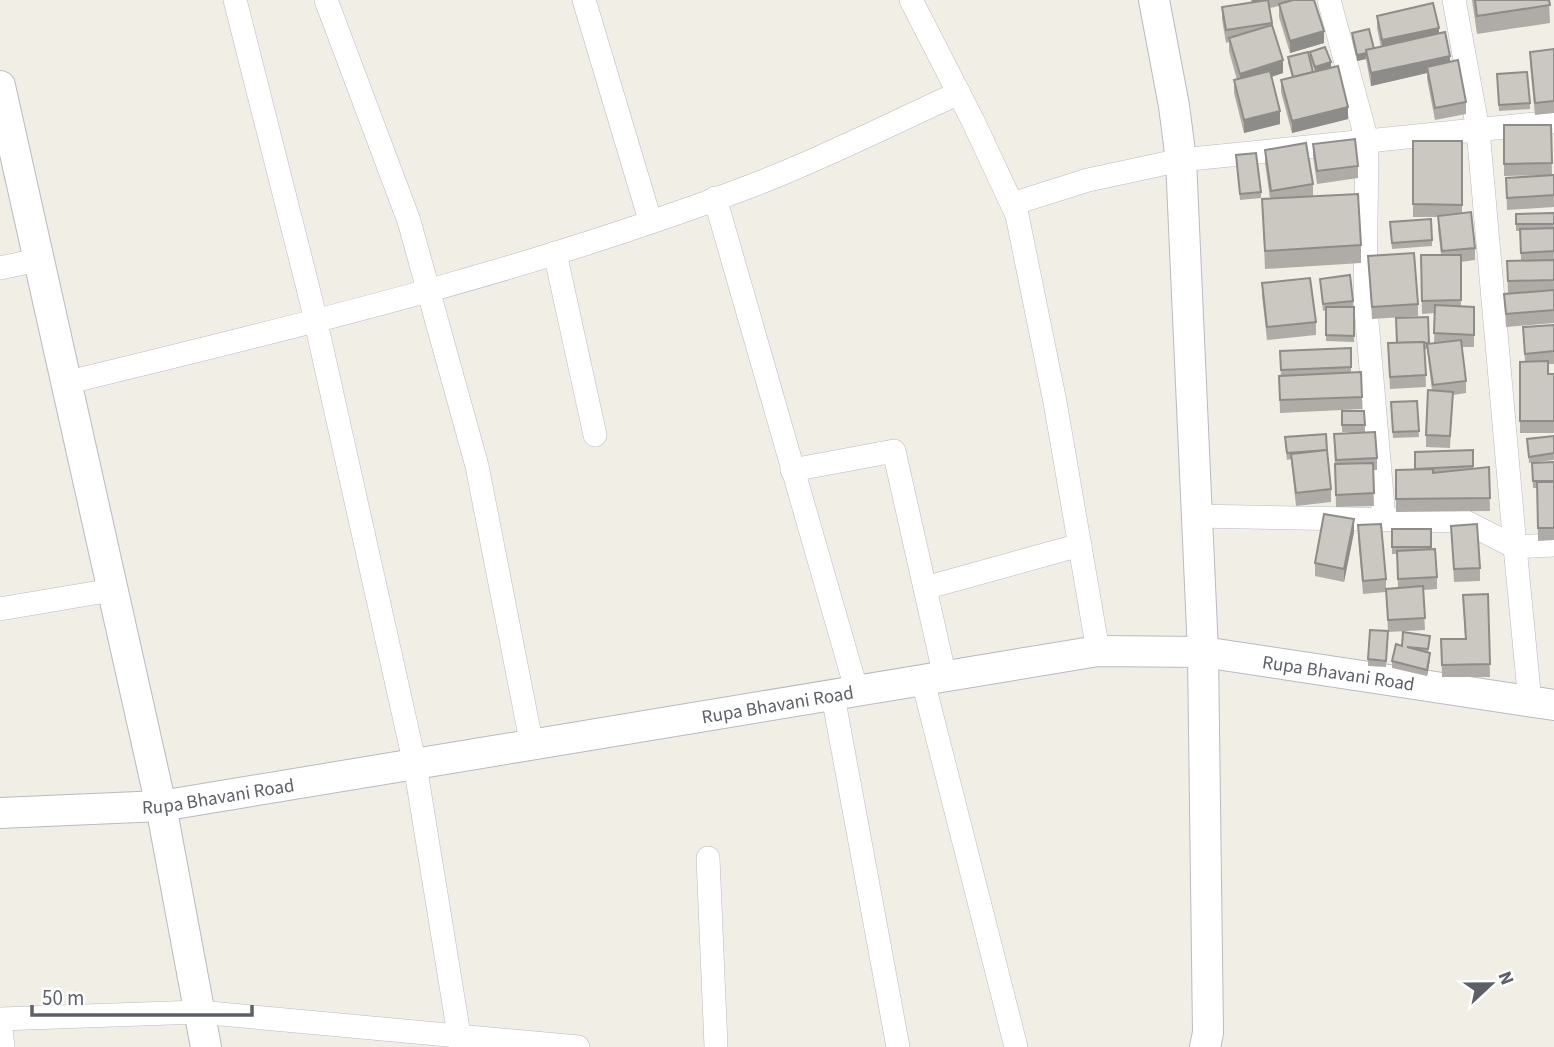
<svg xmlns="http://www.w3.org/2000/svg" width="1554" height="1047" viewBox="0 0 1554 1047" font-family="'Source Sans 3',sans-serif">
  <rect width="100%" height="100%" fill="#f0eee5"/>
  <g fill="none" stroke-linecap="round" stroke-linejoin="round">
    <defs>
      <g id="minor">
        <polyline points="235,0 311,300 415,765 461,1047"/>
        <polyline points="326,0 409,221 477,466 532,746"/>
        <polyline points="584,0 650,220"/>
        <polyline points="911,0 973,121 1017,215 1055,402 1098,651"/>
        <polyline points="1329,0 1367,141 1365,298 1384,519"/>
        <polyline points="1454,0 1478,130 1515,547"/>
        <polyline points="715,198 857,692"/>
        <polyline points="1012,204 1088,180 1181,160 1554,122"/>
        <polyline points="555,253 595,435"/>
        <polyline points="0,268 37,260"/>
        <path d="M65 383C296 327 529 271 751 186 822 159 890 124 959 93"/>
        <polyline points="792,470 894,451 945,677"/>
        <polyline points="1196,516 1464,521 1515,547"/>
        <polyline points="925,588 1080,545"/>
        <polyline points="0,609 112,590"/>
        <polyline points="923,681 1016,1047"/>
        <polyline points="833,696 898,1047"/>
        <polyline points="1530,702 1515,547 1554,545"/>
        <polyline points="708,858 716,1047"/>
        <polyline points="0,1019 199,1012 578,1047"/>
        <polyline points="0,1020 3,1047"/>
      </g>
      <g id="tertiary">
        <polyline points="1154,0 1174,106 1181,160 1203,652 1208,1033 1205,1047"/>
        <polyline points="0,86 161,806 206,1047"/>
        <path id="s1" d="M0 813 161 806 1098 651 1203 652 1554 705"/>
      </g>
    </defs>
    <use href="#minor" stroke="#b7bbc0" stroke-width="24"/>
    <use href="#tertiary" stroke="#b7bbc0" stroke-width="32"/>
    <use href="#minor" stroke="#fff" stroke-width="23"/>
    <use href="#tertiary" stroke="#fff" stroke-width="30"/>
  </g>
  <g fill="#afaca7">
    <polygon points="1251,0 1314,0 1324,43 1290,53 1279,17 1279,6 1270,8 1272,25 1283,73 1271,77 1280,124 1244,133 1234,93 1234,80 1237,80 1229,51 1229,42 1226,43 1222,19 1222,7 1252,2"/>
    <polygon points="1472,0 1549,0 1550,23 1477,34"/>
    <polygon points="1377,16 1439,34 1466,102 1466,114 1435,120 1427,79 1427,73 1371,86 1366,59 1357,61 1352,39 1352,33 1374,49 1381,47 1377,28"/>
    <polygon points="1554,49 1554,113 1535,115 1530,64 1530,52"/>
    <polygon points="1310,52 1331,68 1348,119 1292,133 1281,92 1281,80 1292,77 1288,63 1288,57 1313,72 1315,72 1310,59"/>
    <polygon points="1497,74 1530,103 1530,109 1499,111"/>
    <polygon points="1504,125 1551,125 1552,175 1554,175 1554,207 1507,210 1506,178 1551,175 1504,176"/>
    <polygon points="1413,141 1462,141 1462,213 1475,248 1475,260 1461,262 1461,306 1474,307 1474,347 1461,347 1466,381 1466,393 1453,395 1450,448 1426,447 1426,435 1432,391 1427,349 1425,349 1426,387 1390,389 1388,343 1397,343 1428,317 1429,344 1434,344 1435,313 1422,314 1421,255 1441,255 1438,229 1438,217 1413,217"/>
    <polygon points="1313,144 1358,166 1358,178 1317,184 1313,156"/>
    <polygon points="1265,150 1313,184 1313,196 1361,245 1361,263 1265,269 1262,199 1270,199 1265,163"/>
    <polygon points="1236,155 1261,192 1261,198 1240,200"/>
    <polygon points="1554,213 1554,323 1506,327 1504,294 1518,293 1508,293 1507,261 1521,260 1520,231 1516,231 1516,214"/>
    <polygon points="1390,228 1432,240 1432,246 1392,249"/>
    <polygon points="1368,256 1418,304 1418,316 1372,319"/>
    <polygon points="1320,279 1353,301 1353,307 1354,307 1354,342 1326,341 1326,310 1323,311"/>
    <polygon points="1262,283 1316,322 1316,335 1267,340 1262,295"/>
    <polygon points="1554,325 1554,364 1548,364 1548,374 1554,374 1554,433 1520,433 1520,362 1525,361 1523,327"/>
    <polygon points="1351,348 1351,373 1362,397 1362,409 1280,413 1279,376 1281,376 1280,351"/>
    <polygon points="1417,401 1419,437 1393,438 1391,402"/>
    <polygon points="1342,411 1364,411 1365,432 1342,432"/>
    <polygon points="1334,434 1377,458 1377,470 1373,470 1374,506 1336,507"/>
    <polygon points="1554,436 1554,460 1529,463 1527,439"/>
    <polygon points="1285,444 1331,489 1331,502 1296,506 1291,459 1287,460"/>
    <polygon points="1473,450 1473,469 1489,467 1490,511 1396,512 1396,470 1415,469"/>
    <polygon points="1554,462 1554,540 1538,541 1537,488 1533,488 1532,463"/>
    <polygon points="1358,525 1386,579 1386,589 1398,588 1397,554 1392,554 1392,529 1431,529 1431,549 1437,577 1437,589 1423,590 1425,630 1388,632 1386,667 1368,666 1368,659 1388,631 1386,592 1363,594 1358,538"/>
    <polygon points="1451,526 1480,568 1480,581 1454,582"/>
    <polygon points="1354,532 1344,582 1315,576 1315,563"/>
    <polygon points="1488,594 1490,677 1442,677 1441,639 1465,639 1463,595"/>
    <polygon points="1430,642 1428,652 1430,659 1427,676 1392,668 1392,661 1402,646"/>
  </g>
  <g fill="#8e8c88">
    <polygon points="1439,28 1439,40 1382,52 1382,40"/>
    <polygon points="1324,31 1324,43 1290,53 1290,41"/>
    <polygon points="1366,53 1366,59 1357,61 1357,55"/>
    <polygon points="1450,56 1450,68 1427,67 1427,73 1371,86 1371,73"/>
    <polygon points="1283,60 1283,73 1240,87 1240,74"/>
    <polygon points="1331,62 1331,68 1315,74 1315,67"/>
    <polygon points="1348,107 1348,119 1292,133 1292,121"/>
    <polygon points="1280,111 1280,124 1244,133 1244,120"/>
    <polygon points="1354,519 1354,532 1344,582 1344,569"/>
    <polygon points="1430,653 1430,659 1427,676 1427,670"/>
  </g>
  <g fill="#cbc8c2" stroke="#8e8c88" stroke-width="2">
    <polygon points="1253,0 1268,0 1253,2"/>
    <polygon points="1268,0 1272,23 1226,30 1222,7"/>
    <polygon points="1293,0 1314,0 1324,31 1290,41 1279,4"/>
    <polygon points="1475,0 1549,0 1550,5 1477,16"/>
    <polygon points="1433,3 1439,28 1382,40 1377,16"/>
    <polygon points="1272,25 1283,60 1240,74 1229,38"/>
    <polygon points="1369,29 1374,49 1366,50 1366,53 1357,55 1352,33"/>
    <polygon points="1445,32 1450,56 1371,73 1366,50"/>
    <polygon points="1325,47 1331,62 1315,67 1310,52"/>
    <polygon points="1554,49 1554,101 1535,103 1530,52"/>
    <polygon points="1308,52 1313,72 1293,77 1288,57"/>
    <polygon points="1458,60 1466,102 1435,108 1427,67"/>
    <polygon points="1338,66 1348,107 1292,121 1281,80"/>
    <polygon points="1270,71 1280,111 1244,120 1234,80"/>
    <polygon points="1527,72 1530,103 1499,105 1497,74"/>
    <polygon points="1504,125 1551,125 1552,163 1504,164"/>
    <polygon points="1355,139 1358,166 1317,171 1313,144"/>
    <polygon points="1413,141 1462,141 1462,205 1413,204"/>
    <polygon points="1306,143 1313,184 1271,191 1265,150"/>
    <polygon points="1256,153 1261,192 1240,194 1236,155"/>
    <polygon points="1554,175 1554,195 1507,198 1506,178"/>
    <polygon points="1358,194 1361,245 1265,251 1262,199"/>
    <polygon points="1471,212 1475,248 1442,251 1438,216"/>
    <polygon points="1554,213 1554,224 1516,224 1516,214"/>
    <polygon points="1431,219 1432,240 1392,243 1390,222"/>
    <polygon points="1554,228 1554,251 1521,253 1520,229"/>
    <polygon points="1414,253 1418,304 1372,307 1368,256"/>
    <polygon points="1421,255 1461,255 1461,300 1422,301"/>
    <polygon points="1554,260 1554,280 1508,281 1507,261"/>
    <polygon points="1350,275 1353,301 1323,304 1320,279"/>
    <polygon points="1310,278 1316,322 1267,327 1262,283"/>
    <polygon points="1554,290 1554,310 1506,314 1504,294"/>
    <polygon points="1435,305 1474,307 1474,335 1434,333"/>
    <polygon points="1326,307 1354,307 1354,336 1326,335"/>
    <polygon points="1428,317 1429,343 1424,343 1424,342 1397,343 1396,318"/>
    <polygon points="1554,325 1554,351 1525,354 1523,327"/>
    <polygon points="1461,340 1466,381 1433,385 1427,344"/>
    <polygon points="1424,342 1426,375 1390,377 1388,343"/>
    <polygon points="1351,348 1351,367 1281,370 1280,351"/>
    <polygon points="1548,361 1548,374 1554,374 1554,421 1520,421 1520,362"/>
    <polygon points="1361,372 1362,397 1280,400 1279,376"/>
    <polygon points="1428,390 1453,392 1450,436 1426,435"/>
    <polygon points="1417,401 1419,431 1393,432 1391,402"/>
    <polygon points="1342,411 1364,411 1365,425 1342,425"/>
    <polygon points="1375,432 1377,458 1336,460 1334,434"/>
    <polygon points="1326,434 1327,450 1287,453 1285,437"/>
    <polygon points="1554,436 1554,453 1529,457 1527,439"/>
    <polygon points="1327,450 1331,489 1296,493 1291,454"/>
    <polygon points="1473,450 1473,466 1415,469 1415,452"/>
    <polygon points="1554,462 1554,481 1533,481 1532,463"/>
    <polygon points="1373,463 1374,493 1336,495 1335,464"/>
    <polygon points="1489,467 1490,498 1396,499 1396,470 1433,469 1433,473"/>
    <polygon points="1537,482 1554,482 1554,528 1538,528"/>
    <polygon points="1324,514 1354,519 1344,569 1315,563"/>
    <polygon points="1381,524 1386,579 1363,581 1358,525"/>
    <polygon points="1477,524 1480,568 1454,569 1451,526"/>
    <rect x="1392" y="529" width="39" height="18"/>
    <polygon points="1435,549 1437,577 1398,579 1397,551"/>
    <polygon points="1423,586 1425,618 1388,620 1386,589"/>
    <polygon points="1488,594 1490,664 1442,665 1441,639 1466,639 1463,595"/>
    <polygon points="1370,630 1388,631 1386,661 1368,659"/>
    <polygon points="1403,632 1430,636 1428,649 1407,647 1430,653 1427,670 1392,661 1396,644 1402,646"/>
  </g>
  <g text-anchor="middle" stroke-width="7" stroke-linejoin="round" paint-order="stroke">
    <g font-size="19" fill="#5d6167" stroke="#fff">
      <text dy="7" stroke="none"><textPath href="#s1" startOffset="1353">Rupa Bhavani Road</textPath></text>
      <text dy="7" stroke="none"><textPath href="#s1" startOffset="786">Rupa Bhavani Road</textPath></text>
      <text dy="7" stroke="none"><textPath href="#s1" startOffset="219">Rupa Bhavani Road</textPath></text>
    </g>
  </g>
  <g transform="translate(1491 984) rotate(68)" stroke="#ffffff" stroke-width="5" paint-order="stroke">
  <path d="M0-5L12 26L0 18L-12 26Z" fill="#5d6167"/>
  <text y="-10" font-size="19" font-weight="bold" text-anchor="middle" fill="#5d6167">N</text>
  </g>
  <path d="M32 1005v10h220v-10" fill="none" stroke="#5d6167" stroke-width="3.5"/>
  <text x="42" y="1005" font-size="21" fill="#5d6167" stroke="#ffffff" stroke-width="5" paint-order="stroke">50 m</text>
</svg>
